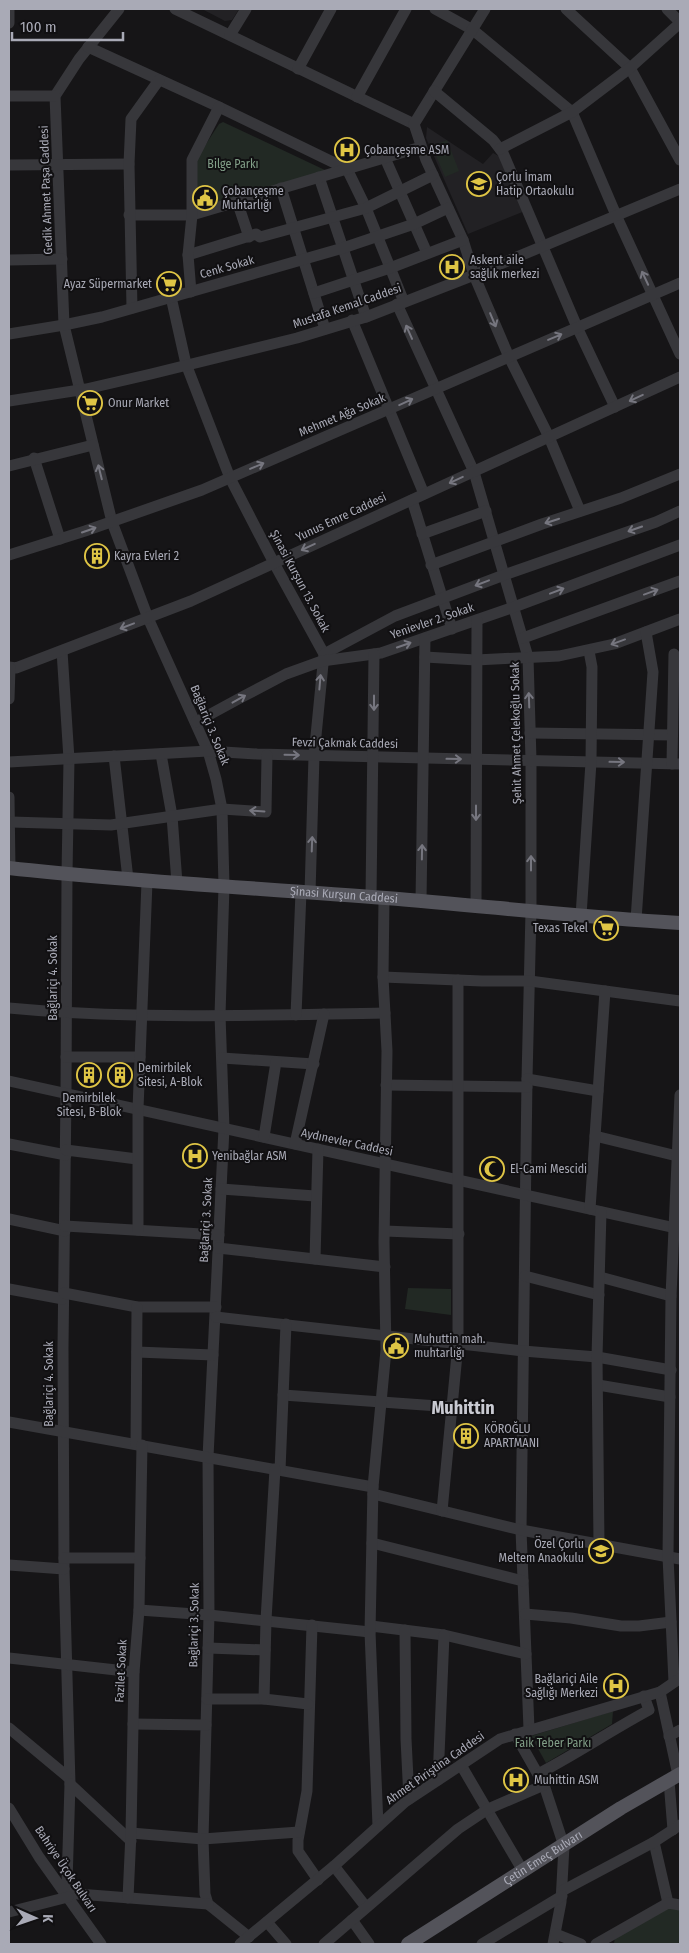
<svg xmlns="http://www.w3.org/2000/svg" width="689" height="1953" viewBox="0 0 689 1953" font-family="'Fira Sans Condensed',sans-serif">
  <rect width="100%" height="100%" fill="#161517"/>
  <g fill="#222124">
    <polygon points="202,9 239,9 232,20 225,21"/>
    <polygon points="427,127 483,164 493,153 499,156 525,211 468,234 426,138"/>
  </g>
  <g fill="#222924">
    <polygon points="223,122 327,171 202,207 197,204 195,161 219,124"/>
    <polygon points="447,140 459,171 445,177 432,146"/>
    <polygon points="408,1288 451,1289 451,1315 405,1309"/>
    <polygon points="613,1711 612,1724 546,1763 531,1736"/>
    <polygon points="669,1907 680,1910 680,1944 614,1944 615,1936"/>
  </g>
  <g fill="none" stroke-linecap="round" stroke-linejoin="round">
    <g stroke="#37373b" stroke-width="11">
      <polyline points="119,9 79,59 55,96 64,325 112,522 148,618 208,751 216,779 222,809 224,886 220,1015 224,1128 208,1457 209,1615 203,1839 205,1894 208,1904 249,1937"/>
      <polyline points="175,9 414,124"/>
      <polyline points="435,9 473,30 572,112 616,215 680,354"/>
      <polyline points="485,9 414,124 426,160 463,240 474,275 509,357 549,437 580,511"/>
      <polyline points="566,9 630,68 680,160"/>
      <polyline points="667,9 680,22"/>
      <polyline points="9,23 9,9"/>
      <polyline points="230,35 246,9"/>
      <polyline points="88,47 219,107 347,169 366,208 404,302"/>
      <polyline points="298,69 331,9"/>
      <polyline points="434,91 493,140 503,153 577,327 615,407"/>
      <polyline points="9,96 55,96"/>
      <polyline points="357,97 406,9"/>
      <polyline points="500,149 572,112 630,68 680,23"/>
      <polyline points="385,158 427,253"/>
      <polyline points="9,165 129,164"/>
      <polyline points="319,177 366,317"/>
      <polyline points="281,188 325,329"/>
      <polyline points="237,201 249,237"/>
      <polyline points="129,215 192,215 421,147"/>
      <polyline points="188,255 256,234 260,237 366,208 433,175"/>
      <polyline points="9,260 62,259"/>
      <polyline points="191,292 188,255 192,215 192,160 219,107"/>
      <polyline points="314,293 390,268 463,240"/>
      <polyline points="171,297 186,364 230,478 274,563 324,654 314,756 310,893"/>
      <polyline points="397,304 474,472 528,657 531,760 531,911 527,1079 521,1530 529,1729"/>
      <polyline points="132,308 129,164 131,119 159,80"/>
      <polyline points="352,320 424,494"/>
      <polyline points="9,334 64,325 102,317 343,248 414,224 448,208"/>
      <polyline points="9,401 86,389 151,374 297,338 366,317 474,275 680,189"/>
      <polyline points="34,458 60,539"/>
      <polyline points="9,466 93,445"/>
      <polyline points="412,500 452,629"/>
      <polyline points="422,534 486,511"/>
      <polyline points="9,555 85,531 202,490 680,283"/>
      <polyline points="431,565 542,524 621,498 680,474"/>
      <polyline points="523,638 680,581"/>
      <polyline points="62,651 69,759 67,874 66,1094 63,1348 64,1569 70,1784 67,1883 65,1893 208,1904"/>
      <polyline points="324,654 395,616 504,575 656,522 680,511"/>
      <polyline points="425,657 476,660 559,656 614,644 680,619"/>
      <polyline points="9,667 16,668 191,601 680,377"/>
      <polyline points="9,699 10,668"/>
      <polyline points="196,722 242,697 286,674 322,661 381,653 514,607 680,545"/>
      <polyline points="530,733 672,735"/>
      <polyline points="161,754 172,816 177,883"/>
      <polyline points="114,756 128,879"/>
      <polyline points="9,762 208,751 257,754 680,764"/>
      <polyline points="672,764 674,654"/>
      <polyline points="9,797 10,868"/>
      <polyline points="11,822 111,825 222,809 266,812 267,755"/>
      <polyline points="371,897 374,654"/>
      <polyline points="421,901 425,638"/>
      <polyline points="476,907 477,620"/>
      <polyline points="581,916 591,762 592,667 589,651"/>
      <polyline points="636,920 653,672 646,632"/>
      <polyline points="383,977 482,981 530,981 680,1001"/>
      <path d="M9 1008C134 1020 260 1015 385 1013"/>
      <polyline points="296,1015 301,892"/>
      <polyline points="66,1057 140,1057"/>
      <polyline points="222,1058 314,1064"/>
      <polyline points="527,1079 598,1091"/>
      <polyline points="9,1081 680,1229"/>
      <polyline points="386,1085 527,1087"/>
      <polyline points="595,1136 677,1156"/>
      <polyline points="264,1137 276,1062"/>
      <polyline points="9,1144 66,1155"/>
      <polyline points="295,1144 324,1014"/>
      <polyline points="66,1150 137,1159"/>
      <polyline points="221,1189 315,1196"/>
      <polyline points="590,1209 605,991"/>
      <polyline points="9,1219 65,1231"/>
      <polyline points="65,1226 219,1235"/>
      <polyline points="138,1230 138,1109 147,882"/>
      <polyline points="385,1231 459,1234"/>
      <polyline points="218,1248 385,1267"/>
      <polyline points="315,1259 318,1149"/>
      <polyline points="525,1276 599,1295"/>
      <polyline points="600,1277 671,1296"/>
      <polyline points="9,1289 63,1299"/>
      <polyline points="64,1293 137,1307 216,1307"/>
      <polyline points="216,1317 523,1351 597,1357 671,1370"/>
      <polyline points="137,1352 213,1355"/>
      <polyline points="598,1385 670,1397"/>
      <polyline points="283,1395 452,1407"/>
      <polyline points="9,1422 373,1487"/>
      <polyline points="136,1444 137,1307"/>
      <polyline points="280,1470 286,1324"/>
      <polyline points="373,1494 521,1530 680,1559"/>
      <polyline points="442,1511 458,1344 458,980"/>
      <polyline points="372,1543 523,1581"/>
      <polyline points="599,1544 597,1357 601,1212"/>
      <polyline points="64,1558 140,1558"/>
      <polyline points="9,1565 64,1569"/>
      <polyline points="139,1610 209,1615 370,1632"/>
      <polyline points="525,1614 571,1618 621,1626 639,1626 671,1622"/>
      <polyline points="312,1625 307,1791 298,1840 298,1851 318,1880"/>
      <polyline points="371,1626 444,1635 526,1654"/>
      <polyline points="405,1630 406,1739 409,1799"/>
      <polyline points="208,1648 265,1650"/>
      <polyline points="9,1658 134,1672"/>
      <polyline points="674,1682 668,1557 671,1296 680,1095"/>
      <polyline points="660,1692 678,1775"/>
      <polyline points="207,1699 264,1699 308,1704"/>
      <polyline points="264,1699 266,1620 275,1469"/>
      <polyline points="133,1724 206,1725"/>
      <polyline points="9,1728 69,1778"/>
      <polyline points="515,1734 544,1785 564,1846 561,1902 553,1944"/>
      <polyline points="669,1736 680,1730"/>
      <polyline points="461,1765 523,1871"/>
      <path d="M538 1774C576 1754 612 1730 649 1710L644 1696"/>
      <polyline points="438,1780 444,1635"/>
      <polyline points="669,1781 673,1830"/>
      <polyline points="70,1784 131,1841"/>
      <polyline points="9,1808 39,1857 101,1944"/>
      <polyline points="378,1826 370,1632 373,1487 386,1350 384,1242 387,1051 383,977 384,898"/>
      <polyline points="131,1833 203,1839 299,1832"/>
      <polyline points="654,1842 668,1903"/>
      <polyline points="334,1866 366,1907"/>
      <polyline points="562,1891 654,1842 680,1825"/>
      <polyline points="128,1898 131,1833 134,1672 139,1610 142,1445"/>
      <polyline points="9,1912 68,1897"/>
      <polyline points="352,1920 369,1944"/>
      <polyline points="267,1922 286,1944"/>
      <polyline points="556,1934 581,1944"/>
      <polyline points="240,1944 334,1866 405,1802 500,1739 660,1692 679,1679"/>
      <polyline points="324,1944 458,1829 488,1809 544,1785"/>
      <polyline points="482,1944 562,1896"/>
      <polyline points="596,1944 668,1903 680,1905"/>
    </g>
    <g stroke="#53535a" stroke-width="14">
      <path id="s1" d="M9 868C134 882 260 888 386 898 484 906 582 917 680 923"/>
      <path id="s2" d="M408 1944 621 1808 680 1774"/>
    </g>
  </g>
  <defs><path id="oneway-shaft" d="M-6 0H5M1.5-3L5.5 0L1.5 3" fill="none" stroke-width="1.6" stroke-linecap="round" stroke-linejoin="round" transform="scale(1.25)"/></defs>
  <g stroke="#76767f">
    <use href="#oneway-shaft" transform="translate(645 278) rotate(-115)"/>
    <use href="#oneway-shaft" transform="translate(493 320) rotate(67)"/>
    <use href="#oneway-shaft" transform="translate(409 332) rotate(-114)"/>
    <use href="#oneway-shaft" transform="translate(555 337) rotate(-23)"/>
    <use href="#oneway-shaft" transform="translate(636 398) rotate(155)"/>
    <use href="#oneway-shaft" transform="translate(406 402) rotate(-25)"/>
    <use href="#oneway-shaft" transform="translate(257 466) rotate(-23)"/>
    <use href="#oneway-shaft" transform="translate(100 472) rotate(-104)"/>
    <use href="#oneway-shaft" transform="translate(456 480) rotate(155)"/>
    <use href="#oneway-shaft" transform="translate(552 521) rotate(162)"/>
    <use href="#oneway-shaft" transform="translate(635 529) rotate(161)"/>
    <use href="#oneway-shaft" transform="translate(89 530) rotate(-19)"/>
    <use href="#oneway-shaft" transform="translate(308 547) rotate(155)"/>
    <use href="#oneway-shaft" transform="translate(482 583) rotate(159)"/>
    <use href="#oneway-shaft" transform="translate(557 591) rotate(-21)"/>
    <use href="#oneway-shaft" transform="translate(651 592) rotate(-20)"/>
    <use href="#oneway-shaft" transform="translate(127 626) rotate(159)"/>
    <use href="#oneway-shaft" transform="translate(618 642) rotate(160)"/>
    <use href="#oneway-shaft" transform="translate(404 645) rotate(-19)"/>
    <use href="#oneway-shaft" transform="translate(320 682) rotate(-85)"/>
    <use href="#oneway-shaft" transform="translate(239 699) rotate(-29)"/>
    <use href="#oneway-shaft" transform="translate(529 700) rotate(-92)"/>
    <use href="#oneway-shaft" transform="translate(374 703) rotate(90)"/>
    <use href="#oneway-shaft" transform="translate(292 755) rotate(1)"/>
    <use href="#oneway-shaft" transform="translate(454 759) rotate(1)"/>
    <use href="#oneway-shaft" transform="translate(617 762) rotate(1)"/>
    <use href="#oneway-shaft" transform="translate(257 811) rotate(-176)"/>
    <use href="#oneway-shaft" transform="translate(476 813) rotate(90)"/>
    <use href="#oneway-shaft" transform="translate(312 844) rotate(-88)"/>
    <use href="#oneway-shaft" transform="translate(422 852) rotate(-89)"/>
    <use href="#oneway-shaft" transform="translate(531 863) rotate(-90)"/>
  </g>
  <defs>
    <symbol id="hospital-ring" viewBox="-11 -11 22 22"><circle r="9.5" fill="#111012" stroke="#dfc545" stroke-width="1.5"/><path d="M-5-5h3v3.5h4V-5h3V5h-3V1.5h-4V5h-3Z" fill="#dfc545"/></symbol>
    <symbol id="school-ring" viewBox="-11 -11 22 22"><circle r="9.5" fill="#111012" stroke="#dfc545" stroke-width="1.5"/><path d="M0-5L7-2L0 1L-7-2ZM-4 1L0 2.5L4 1V4Q0 6-4 4Z" fill="#dfc545"/></symbol>
    <symbol id="civic-ring" viewBox="-11 -11 22 22"><circle r="9.5" fill="#111012" stroke="#dfc545" stroke-width="1.5"/><path d="M-.6-6.5H3V-4.5H.6V-3L4-1V1h2V6H-6V1h2V-1L-.6-3ZM-1.2 2.5V6h2.4V2.5Z" fill="#dfc545"/></symbol>
    <symbol id="supermarket-ring" viewBox="-11 -11 22 22"><circle r="9.5" fill="#111012" stroke="#dfc545" stroke-width="1.5"/><path d="M-6-5.5h2.5l.6 2H6L4.5 2H-2.5L-4.4-4H-6ZM-1.5 3.2a1.3 1.3 0 1 0 .1 0ZM3 3.2a1.3 1.3 0 1 0 .1 0Z" fill="#dfc545"/></symbol>
    <symbol id="building-ring" viewBox="-11 -11 22 22"><circle r="9.5" fill="#111012" stroke="#dfc545" stroke-width="1.5"/><path d="M-4-6H4V6H1V3H-1V6H-4ZM-2.5-4.3h1.7v1.8h-1.7ZM.8-4.3h1.7v1.8H.8ZM-2.5-1h1.7V.8h-1.7ZM.8-1h1.7V.8H.8Z" fill="#dfc545"/></symbol>
    <symbol id="mosque-ring" viewBox="-11 -11 22 22"><circle r="9.5" fill="#111012" stroke="#dfc545" stroke-width="1.5"/><path d="M3.5-4.9A6 6 0 1 0 3.5 4.9A5 5 0 1 1 3.5-4.9Z" fill="#dfc545"/></symbol>
  </defs>
  <g fill-rule="evenodd">
    <use href="#hospital-ring" x="333" y="136" width="28" height="28"/>
    <use href="#school-ring" x="465" y="170" width="28" height="28"/>
    <use href="#civic-ring" x="191" y="184" width="28" height="28"/>
    <use href="#hospital-ring" x="438" y="253" width="28" height="28"/>
    <use href="#supermarket-ring" x="155" y="270" width="28" height="28"/>
    <use href="#supermarket-ring" x="76" y="389" width="28" height="28"/>
    <use href="#building-ring" x="83" y="542" width="28" height="28"/>
    <use href="#supermarket-ring" x="592" y="914" width="28" height="28"/>
    <use href="#building-ring" x="75" y="1061" width="28" height="28"/>
    <use href="#building-ring" x="106" y="1061" width="28" height="28"/>
    <use href="#hospital-ring" x="181" y="1142" width="28" height="28"/>
    <use href="#mosque-ring" x="478" y="1155" width="28" height="28"/>
    <use href="#civic-ring" x="382" y="1332" width="28" height="28"/>
    <use href="#building-ring" x="452" y="1422" width="28" height="28"/>
    <use href="#school-ring" x="587" y="1537" width="28" height="28"/>
    <use href="#hospital-ring" x="602" y="1672" width="28" height="28"/>
    <use href="#hospital-ring" x="502" y="1766" width="28" height="28"/>
  </g>
  <g text-anchor="middle" stroke-width="4" stroke-linejoin="round" paint-order="stroke">
    <g font-size="12" fill="#a9aab6" stroke="#111012" text-anchor="start">
      <text x="364" y="154">Çobançeşme ASM</text>
      <text x="496" y="181">Çorlu İmam<tspan x="496" dy="14">Hatip Ortaokulu</tspan></text>
      <text x="222" y="195">Çobançeşme<tspan x="222" dy="14">Muhtarlığı</tspan></text>
      <text x="470" y="264">Askent aile<tspan x="470" dy="14">sağlık merkezi</tspan></text>
      <text x="152" y="288" text-anchor="end">Ayaz Süpermarket</text>
      <text x="108" y="407">Onur Market</text>
      <text x="114" y="560">Kayra Evleri 2</text>
      <text x="588" y="932" text-anchor="end">Texas Tekel</text>
      <text x="138" y="1072">Demirbilek<tspan x="138" dy="14">Sitesi, A-Blok</tspan></text>
      <text x="89" y="1102" text-anchor="middle">Demirbilek<tspan x="89" dy="14">Sitesi, B-Blok</tspan></text>
      <text x="212" y="1160">Yenibağlar ASM</text>
      <text x="510" y="1173">El-Cami Mescidi</text>
      <text x="414" y="1343">Muhuttin mah.<tspan x="414" dy="14">muhtarlığı</tspan></text>
      <text x="484" y="1433">KÖROĞLU<tspan x="484" dy="14">APARTMANI</tspan></text>
      <text x="584" y="1548" text-anchor="end">Özel Çorlu<tspan x="584" dy="14">Meltem Anaokulu</tspan></text>
      <text x="598" y="1683" text-anchor="end">Bağlariçi Aile<tspan x="598" dy="14">Sağlığı Merkezi</tspan></text>
      <text x="534" y="1784">Muhittin ASM</text>
    </g>
    <g font-size="12" fill="#829f88" stroke="#111012">
      <text x="233" y="168">Bilge Parkı</text>
      <text x="553" y="1747">Faik Teber Parkı</text>
    </g>
    <g font-size="12" fill="#a9aab6" stroke="#111012">
      <text transform="translate(46 190) rotate(-92)" y="4">Gedik Ahmet Paşa Caddesi</text>
      <text transform="translate(227 267) rotate(-16)" y="4">Cenk Sokak</text>
      <text transform="translate(347 306) rotate(-19)" y="4">Mustafa Kemal Caddesi</text>
      <text transform="translate(342 415) rotate(-23)" y="4">Mehmet Ağa Sokak</text>
      <text transform="translate(341 517) rotate(-25)" y="4">Yunus Emre Caddesi</text>
      <text transform="translate(300 581) rotate(62)" y="4">Şinasi Kurşun 13. Sokak</text>
      <text transform="translate(432 621) rotate(-19)" y="4">Yenievler 2. Sokak</text>
      <text transform="translate(210 725) rotate(68)" y="4">Bağlariçi 3. Sokak</text>
      <text transform="translate(516 733) rotate(-91)" y="4">Şehit Ahmet Çelekoğlu Sokak</text>
      <text transform="translate(345 743) rotate(1)" y="4">Fevzi Çakmak Caddesi</text>
      <text dy="4" stroke="none"><textPath href="#s1" startOffset="336">Şinasi Kurşun Caddesi</textPath></text>
      <text transform="translate(53 978) rotate(-90)" y="4">Bağlariçi 4. Sokak</text>
      <text transform="translate(347 1142) rotate(12)" y="4">Aydınevler Caddesi</text>
      <text transform="translate(206 1220) rotate(-87)" y="4">Bağlariçi 3. Sokak</text>
      <text transform="translate(49 1384) rotate(-90)" y="4">Bağlariçi 4. Sokak</text>
      <text transform="translate(194 1625) rotate(-89)" y="4">Bağlariçi 3. Sokak</text>
      <text transform="translate(121 1671) rotate(-87)" y="4">Fazilet Sokak</text>
      <text transform="translate(435 1768) rotate(-35)" y="4">Ahmet Piriştina Caddesi</text>
      <text dy="4" stroke="none"><textPath href="#s2" startOffset="160">Çetin Emeç Bulvarı</textPath></text>
      <text transform="translate(66 1869) rotate(56)" y="4">Bahriye Üçok Bulvarı</text>
    </g>
    <g font-size="18" font-weight="bold" fill="#c9cad2" stroke="#111012">
      <text x="463" y="1414">Muhittin</text>
    </g>
  </g>
  <rect width="689" height="1953" fill="none" stroke="#a9aab6" stroke-width="20"/>
  <g transform="translate(35 1918) rotate(92)" stroke="#111012" stroke-width="4" paint-order="stroke">
  <path d="M0-4L9 19L0 12L-9 19Z" fill="#a9aab6"/>
  <text y="-8" font-size="14" font-weight="bold" text-anchor="middle" fill="#a9aab6">K</text>
  </g>
  <path d="M12 32v8h111v-8" fill="none" stroke="#a9aab6" stroke-width="2.5"/>
  <text x="20" y="32" font-size="15" fill="#a9aab6" stroke="#111012" stroke-width="4" paint-order="stroke">100 m</text>
</svg>
